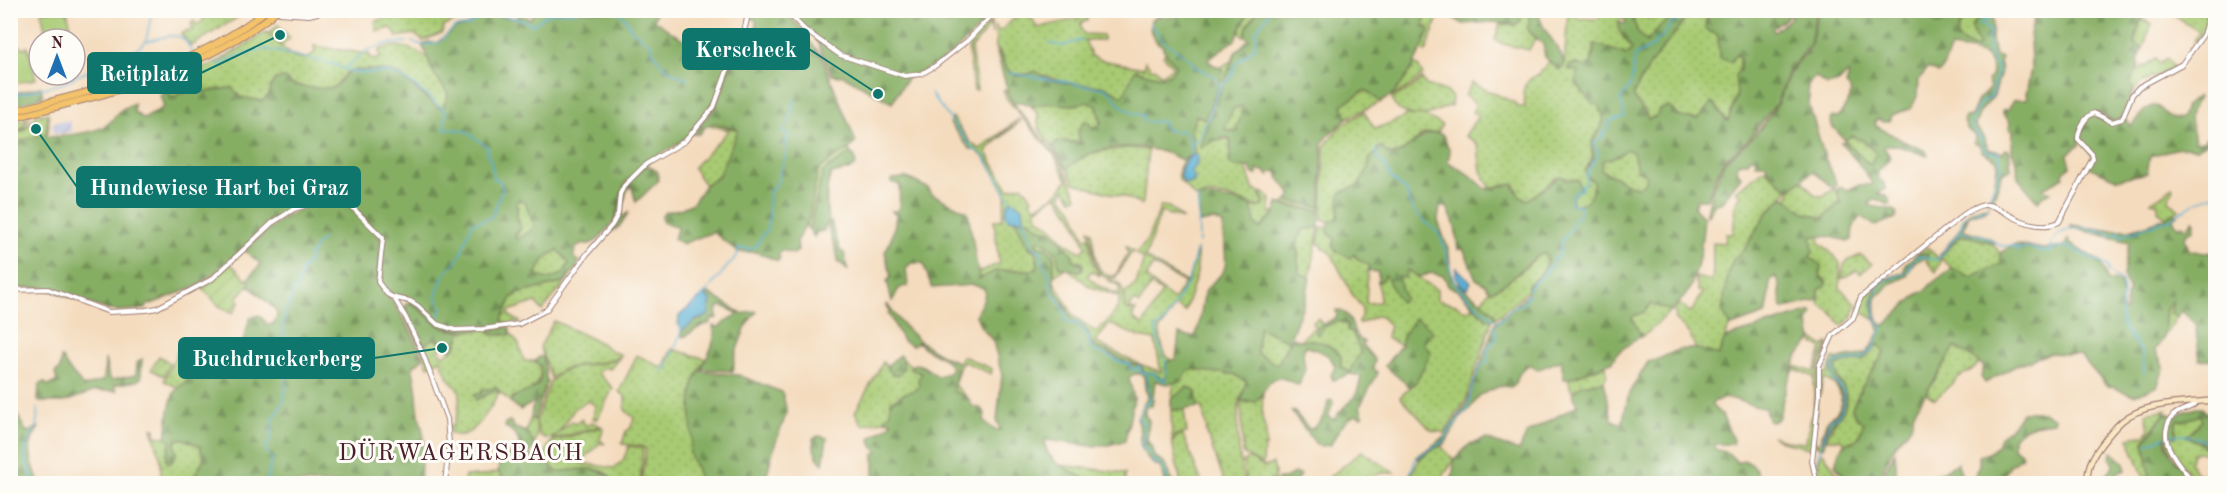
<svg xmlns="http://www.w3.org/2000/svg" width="2226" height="494" viewBox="0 0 2226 494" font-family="'Old Standard TT',serif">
  <defs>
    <pattern id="industrial-furrows" width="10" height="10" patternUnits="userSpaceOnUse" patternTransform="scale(1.5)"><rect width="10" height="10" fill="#bfc2dd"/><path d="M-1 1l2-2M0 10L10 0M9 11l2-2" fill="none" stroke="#a6a6be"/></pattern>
    <pattern id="grass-dots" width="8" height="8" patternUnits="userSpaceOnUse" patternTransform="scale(1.5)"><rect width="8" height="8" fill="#a8ca72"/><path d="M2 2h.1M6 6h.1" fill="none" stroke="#92ad63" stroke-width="1.8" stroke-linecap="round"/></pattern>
    <pattern id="forest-firs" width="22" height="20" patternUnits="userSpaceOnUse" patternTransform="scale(1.5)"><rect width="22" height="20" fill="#86ae64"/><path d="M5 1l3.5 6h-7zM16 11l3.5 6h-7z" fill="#708d53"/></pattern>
    <pattern id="park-crowns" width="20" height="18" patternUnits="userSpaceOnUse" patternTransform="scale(1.5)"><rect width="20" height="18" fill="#a8ca72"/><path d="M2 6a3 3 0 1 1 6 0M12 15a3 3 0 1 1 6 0" fill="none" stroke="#92ad63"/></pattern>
    <pattern id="garden-furrows" width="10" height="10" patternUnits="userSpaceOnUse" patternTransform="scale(1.5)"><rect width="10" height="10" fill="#a8ca72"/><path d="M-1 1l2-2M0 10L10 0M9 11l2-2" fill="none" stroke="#92ad63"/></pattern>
  </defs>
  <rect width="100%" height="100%" fill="#fdfcf7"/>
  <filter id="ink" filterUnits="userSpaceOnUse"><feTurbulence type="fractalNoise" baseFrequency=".0167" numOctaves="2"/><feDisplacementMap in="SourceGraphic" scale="12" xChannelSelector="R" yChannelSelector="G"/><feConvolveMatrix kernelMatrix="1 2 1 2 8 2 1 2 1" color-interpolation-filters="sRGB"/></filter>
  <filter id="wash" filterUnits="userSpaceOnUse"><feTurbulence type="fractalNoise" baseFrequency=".008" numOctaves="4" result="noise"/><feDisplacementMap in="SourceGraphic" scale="24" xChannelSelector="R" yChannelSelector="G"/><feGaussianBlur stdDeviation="1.35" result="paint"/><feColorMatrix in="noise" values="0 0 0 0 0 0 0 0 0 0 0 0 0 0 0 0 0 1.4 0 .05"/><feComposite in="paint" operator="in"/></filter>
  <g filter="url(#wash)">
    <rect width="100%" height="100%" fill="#f4dbbd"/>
    <polygon fill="url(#industrial-furrows)" points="70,121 71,132 54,134 53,122"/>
    <g fill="url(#grass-dots)" stroke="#79744e" stroke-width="1.5" fill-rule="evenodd">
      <polygon points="200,11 248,11 191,46 181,34 188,30 194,30 191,24 194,21 197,25 204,20"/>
      <path d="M398 11H532L530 14C509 8 463 17 444 26L442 33 423 41 414 34 397 37 392 28 377 31 375 22Z"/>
      <path d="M1027 11H1031L1029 12 1037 28 1080 18 1078 12 1102 11 1087 12V21L1081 22V29L1084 34 1103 35V40H1085L1091 56 1101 60 1144 68 1145 61 1152 69 1155 68 1161 75 1173 67 1163 55 1166 53 1176 66C1170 84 1150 75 1137 70L1123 96 1103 87 1067 83 1039 74H1015L1008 70 999 50H996L995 25 999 32C1010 23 1014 16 1027 11Z"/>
      <polygon points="1242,11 1258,11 1247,26 1245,36 1243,36 1239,32 1247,16"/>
      <polygon points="1425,11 1440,11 1426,52 1421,50 1429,29 1423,24"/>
      <polygon points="1520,11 1530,11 1530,33 1537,39 1534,40 1529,50 1503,44 1495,40 1500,24 1516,25 1520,17"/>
      <path d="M1568 11H1577V18L1599 19 1601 11H1622L1625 20 1622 18 1619 22 1622 24 1619 25 1621 34 1633 49 1627 55 1595 44 1591 64 1586 67 1576 64 1570 65 1568 69 1579 72C1583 83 1585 100 1597 104 1599 108 1604 112 1604 117 1605 125 1597 132 1593 139 1588 149 1597 156 1587 166L1588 178 1594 182 1591 198C1585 202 1579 207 1572 204 1571 196 1574 188 1574 179L1568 180 1564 177 1555 178 1531 199 1527 200 1519 195 1515 185H1501L1491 189 1481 171 1478 146 1474 141 1465 136 1478 116 1472 112 1476 104 1465 96 1472 83 1517 104 1516 107H1525L1523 92 1525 85 1530 79 1540 73 1549 61 1559 70 1564 66Z"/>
      <polygon points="1630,11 1641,11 1648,19 1658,11 1674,11 1674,13 1647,42 1638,33"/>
      <path d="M1692 11H1709L1705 23 1708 31 1718 35 1719 58 1734 56 1736 54 1739 55 1738 89 1728 121 1720 113C1707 117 1683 126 1674 110L1648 119 1634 98V93L1650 65Z"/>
      <polygon points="1970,11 1980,11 1982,13 1972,25 1972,32 1979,45 1977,48 1964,43 1957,38 1958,28"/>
      <polygon points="2177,11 2209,11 2204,31 2197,42 2194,41 2199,32 2174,15"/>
      <polygon points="2141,19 2152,24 2143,48 2134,43"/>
      <polygon points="991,21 992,34 990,25 971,49 977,90 974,90 968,48 971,44 970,41"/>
      <path d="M266 32 292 56 306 59 315 52 314 46 369 54 373 60 380 58 379 50C395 42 416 48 429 59 429 71 440 82 447 92L448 95 443 108 437 107C411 84 403 68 365 71 361 72 355 70 351 71 341 73 340 86 330 89 318 92 288 83 275 79L270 88 269 95 262 101 240 97 228 88 208 91H183L174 97 157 87 216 63Z"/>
      <polygon points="2167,58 2174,68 2141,83 2130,97 2133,88 2130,82 2136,71 2156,59 2159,64"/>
      <path d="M1233 60 1201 142 1200 148 1215 140 1230 139V149L1240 168 1246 167 1254 191 1258 190 1263 203 1259 207C1243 202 1211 188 1196 198L1179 180C1177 167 1182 158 1195 153L1191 131 1196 115 1205 119 1222 77 1223 71 1219 68ZM1184 163 1194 168 1191 171 1194 177V182L1189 184 1181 178V168Z"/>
      <polygon points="1414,65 1418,66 1423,75 1409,87 1389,98"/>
      <path d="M1422 79 1426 85 1445 91 1452 97 1451 106C1443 107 1435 113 1429 114 1416 118 1393 113 1392 98L1410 89Z"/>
      <path d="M1006 90C1009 103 1043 137 1053 151 1064 165 1070 181 1077 197L1072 199 1065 189 1061 197 1072 208 1085 238 1089 237 1093 264 1100 276 1092 271 1087 276 1099 286 1119 295V286L1108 280C1126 281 1122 293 1124 307L1129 311 1136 310 1133 315 1134 320 1143 325 1162 292 1151 285 1139 304 1135 301 1130 306 1133 310H1129L1126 308 1125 293 1136 284 1144 259 1136 254 1146 242 1161 206 1169 207 1183 219 1161 212 1145 258 1188 283 1197 249V273L1185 312 1175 305 1165 323 1159 330C1162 339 1161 354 1170 359L1165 368 1166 379H1162L1155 374 1145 372 1141 366 1127 363 1108 352 1097 348 1091 342 1088 332 1071 318 1066 306 1054 289 1053 279 1074 316 1096 332C1106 322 1120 313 1119 297L1089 286 1067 268 1080 271 1082 262 1074 260 1073 255 1051 231 1040 229 1032 222 1024 219 1023 208 1008 219 1015 220 1031 249 1036 252 1038 266 1035 270H1005L978 278 977 272 999 264 994 220H1002L1006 194 1003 189 988 161 977 151 969 148 950 123 953 118 970 142 980 149 1020 118 992 143 1023 119 986 151 1008 189 1022 185 1032 198 1030 200 1035 208 1058 193 1067 180 1054 155 1007 99 1003 91ZM1056 195 1071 214 1086 246 1082 252C1068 247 1062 238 1052 228 1045 222 1039 221 1035 211ZM1153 265 1185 283 1174 300 1146 278ZM1110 324 1139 337 1155 340 1161 372 1132 361 1095 342Z"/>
      <polygon points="1365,90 1381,102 1347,118 1342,108 1343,103"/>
      <path d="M1088 102 1097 106 1100 125 1093 129 1087 121H1084L1078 132 1081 143 1067 141 1057 142 1053 147C1044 136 1036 129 1038 114L1030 105 1056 103 1073 105Z"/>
      <polygon points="1243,105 1238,132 1226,130 1225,127 1233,109"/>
      <path d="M1364 112 1375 129 1405 117 1406 115 1426 116 1442 125 1438 132 1423 134C1414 145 1404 152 1391 155L1378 148 1377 152 1369 160 1368 169 1359 185 1340 193 1338 219 1329 221 1322 220 1324 147 1340 126Z"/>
      <polygon points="30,117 20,130 11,132 11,123"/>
      <polygon points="712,123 739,130 718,177 705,185 693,168 729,130 712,126"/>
      <polygon points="1851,136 1862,140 1876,153 1871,166 1846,142 1845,140"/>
      <path d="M1128 148 1148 150 1143 203 1141 205 1123 196V197L1074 183 1067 169C1083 152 1105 150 1128 148Z"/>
      <polygon points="1627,148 1633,152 1637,170 1646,174 1645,182 1638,187 1632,186 1601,170 1602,161 1613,157"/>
      <polygon points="849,149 851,154 828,167 817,198 809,229 806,227 818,170 835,157"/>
      <path d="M1766 168 1770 174 1789 190 1767 213 1744 250 1734 259 1728 273 1730 324 1719 355 1696 349 1690 335 1675 318 1676 314 1672 311 1680 304 1690 312 1692 311 1703 292 1698 291 1695 277 1712 281C1714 267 1712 255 1713 242L1725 243 1726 234H1733L1736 203 1741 195 1736 191Z"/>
      <polygon points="1802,180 1815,195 1823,196 1834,189 1840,197 1840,202 1823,218 1805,213 1787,199 1793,187"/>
      <polygon points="2173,187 2174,189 2170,195 2169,201 2179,210 2166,217 2158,211 2158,204 2151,202"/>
      <polygon points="1263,192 1271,199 1270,212 1276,211 1260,229 1255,222 1251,205 1257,208 1264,205 1265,202 1260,193"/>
      <polygon points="519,200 525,202 534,224 532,230 518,240 515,239 520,223 517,218 517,201"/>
      <polygon points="1287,201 1321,207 1320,211 1283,204"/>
      <polygon points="1321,227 1329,227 1328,232 1359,260 1371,266 1368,271 1366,303 1380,302 1378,282 1382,280 1385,274 1390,282 1407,270 1437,290 1437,300 1456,305 1467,311 1473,306 1487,319 1492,320 1466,400 1444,433 1431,430 1400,397 1416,382 1404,334 1401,345 1386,338 1390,326 1381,317 1376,316 1359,324 1358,322 1362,314 1362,307 1353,296 1332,255 1318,243"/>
      <polygon points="1319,228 1310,277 1299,274 1297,242 1304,229"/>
      <path d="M1089 229 1092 231C1095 246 1092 278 1115 276L1128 253 1126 246 1134 252 1131 253 1115 278H1106L1099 272 1095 264Z"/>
      <path d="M1963 234C1982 238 2002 242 2001 264L1971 277 1952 268 1940 257Z"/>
      <path d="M1815 235 1820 236 1819 243C1826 246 1835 257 1840 263V288L1856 304 1853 316 1842 326 1832 313 1819 304V290L1826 281 1820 275C1822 261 1815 264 1809 257L1813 252 1811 237Z"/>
      <path d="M1038 240C1047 240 1050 249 1058 253L1061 268H1065L1054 276V256L1045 247 1037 246Z"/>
      <polygon points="1927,247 1941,261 1936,272 1926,261 1928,253 1917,254"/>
      <path d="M558 249 569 263 563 274 549 279 537 276C539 262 547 256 558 249Z"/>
      <path d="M1541 253 1545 254C1552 267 1537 277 1528 285V291L1495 319V314L1481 302 1488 292 1518 274Z"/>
      <path d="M1861 255 1872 264 1860 274 1857 270 1841 279C1844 260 1844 262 1861 255Z"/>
      <polygon points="566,282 542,311 536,302 509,311 510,316 520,322 506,325 502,320 512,297 521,293"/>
      <polygon points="2172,301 2171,313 2177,317 2164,337 2166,308"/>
      <path d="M1649 304C1656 306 1664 307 1670 311L1650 331 1639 338 1641 335 1632 319 1633 316 1644 312Z"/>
      <path d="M1318 318 1322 324 1315 332 1319 335 1324 327 1338 321 1348 325 1347 330 1352 332 1361 352 1352 366 1351 373 1341 367C1341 341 1317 344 1299 341L1315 327 1312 323Z"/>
      <polygon points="554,321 601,343 613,352 621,354 620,356 604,362 578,365 562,370 551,378 540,347"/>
      <polygon points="1259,327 1289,341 1277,365 1257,353"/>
      <path d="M489 330 490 334 493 335 511 334 519 344 524 361H536L540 366C543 386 529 393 512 397L510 402 500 392C490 408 472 445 450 433L449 425 453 426 458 412 460 392 448 378 441 360 428 366 421 347 427 341 434 339 444 345 439 350 441 354 445 355 456 347 462 331Z"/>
      <polygon points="1812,338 1823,346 1828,343 1817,368 1818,395 1812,447 1809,448 1786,443 1772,436 1787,441 1805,443 1815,401 1814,377 1795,369 1791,373 1794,366 1814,372 1822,349 1811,341"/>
      <path d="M182 342H192L202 351C196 366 192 380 177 389V387L164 381Z"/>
      <path d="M1830 343 1821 372 1827 375 1833 358 1838 360 1832 366 1841 390 1842 402 1836 416 1829 422 1821 447 1815 445 1814 441 1818 443 1820 442C1822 436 1823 429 1826 423 1828 418 1832 417 1836 413 1847 400 1838 382 1823 379L1820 395 1819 368Z"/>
      <path d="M1878 344 1884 353 1862 387 1852 408 1857 418 1863 423C1859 439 1860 439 1844 444L1841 439 1826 440C1832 416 1862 406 1836 377V366L1846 362 1863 360Z"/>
      <polygon points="1955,347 1979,362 1975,368 1959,377 1935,399 1926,394"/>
      <path d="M672 349 706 359C689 382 692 411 692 439 692 444 689 448 690 453 692 465 701 470 698 483H641L646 449 641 446 622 444 626 431 630 429 634 418 625 410V396L619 392 637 355 663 368Z"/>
      <polygon points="963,356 992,369 991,374 965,362 961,363 954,385 968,398 953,391 958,362"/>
      <path d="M620 357 610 369 605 367 598 373 613 388 597 420 593 418 595 406 589 401C583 404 576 406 573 411 566 421 555 447 540 436L536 421 550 382 561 372 578 366 604 363Z"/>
      <polygon points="902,358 911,366 911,369 922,373 918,380 919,387 917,390 905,393 891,402 891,413 885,420 888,420 862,425 855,412 883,362 888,369 903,364"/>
      <polygon points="1606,365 1607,374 1604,381 1582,385 1574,391 1571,390 1568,379"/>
      <path d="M1193 369 1208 372 1234 374 1246 382C1245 390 1240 396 1239 404 1236 426 1239 462 1245 483H1225L1206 431 1207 430 1202 407H1199L1187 387 1171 400 1174 382H1181L1187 371Z"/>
      <polygon points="1263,392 1262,417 1266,432 1266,447 1264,447 1263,465 1243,454 1241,401 1248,403 1260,398"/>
      <polygon points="2167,409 2144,441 2150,475 2144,477 2128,438 2145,435 2149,429 2146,413"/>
      <polygon points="1171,410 1184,410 1187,433 1176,435 1172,441"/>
      <path d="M2200 415 2203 421 2197 441 2215 456V483H2210L2206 475 2212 473C2216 462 2209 452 2197 452L2193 454 2190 463 2198 474 2205 475 2208 483H2197L2170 449 2166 437 2176 436V422L2180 419Z"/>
      <polygon points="530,419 536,419 537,435 534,445 526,432"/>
      <polygon points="581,419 586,426 592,422 601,426 551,440 572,421 575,424"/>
      <path d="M601 427 603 429 600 440 605 444 600 443 580 463 614 468 623 460 629 446 643 448 640 483H614C605 461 574 471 557 472 552 467 547 462 543 456L551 442Z"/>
      <polygon points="152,428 155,428 155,436 166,437 171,441 166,459 171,463 177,453 175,445 177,439 184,439 200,446 204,458 191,483 161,483 161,461"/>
      <polygon points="1183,435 1202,483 1181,483 1172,443 1177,436"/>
      <path d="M1441 446 1454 460 1439 483 1403 484C1421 466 1412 457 1441 446Z"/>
      <polygon points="1362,451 1395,473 1384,473 1341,483 1322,483"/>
      <path d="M1823 452 1841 480 1838 483H1822C1818 470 1815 464 1823 452Z"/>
      <polygon points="1249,458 1264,467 1273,464 1275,473 1274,481 1270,480 1269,483 1247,483 1243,462"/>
      <polygon points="1060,465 1125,473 1125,483 1091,483"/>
      <polygon points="498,472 502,476 504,483 463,484 465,476 481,476"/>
    </g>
    <g fill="url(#forest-firs)" stroke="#686648" stroke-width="1.5" fill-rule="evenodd">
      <path d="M990 10 991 15C971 37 939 70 909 75L892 103 844 76 832 75 814 34 785 11Z"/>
      <path d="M535 11H656L654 20 702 52 718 56 731 51 737 52 715 103 684 140 655 158 625 183 614 221 598 240 588 245 583 243 576 248 573 257 580 262 566 282 521 293 512 297 502 320 506 325C485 328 456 335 437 323 428 318 421 308 412 302 401 294 388 298 381 284 374 270 387 252 384 238L349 202 330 196 318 199 294 208 272 222 243 249 199 285 146 306V309L119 311 108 310 43 288H11V134C26 130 28 122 41 114L49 116V120H42L49 123 47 137C62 136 97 133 108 124 121 113 114 111 134 104V112L144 119 164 107 160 95 165 92 174 97C186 89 193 92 208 91 216 91 225 88 233 88L240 97 262 101 269 95 270 88 275 79 285 78C286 79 291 84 292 84 298 87 329 90 334 87 341 84 342 73 351 71 362 69 387 70 398 74L437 107 443 108 448 95 447 92 435 75 422 45 428 42 436 43 456 28 467 26 476 18 492 15 513 18 521 15 530 19ZM519 200 525 202 534 225 532 230 518 239 515 238 521 228 517 218V201ZM558 250 569 263 563 274 549 279 537 276C539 262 547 255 558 250Z"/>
      <polygon points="749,11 782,11 803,30 805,36 821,55 856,142 849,149 835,157 818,170 809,218 797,240 798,251 793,254 783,250 778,254 780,258 778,261 756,252 738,252 713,232 682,244 674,239 678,226 664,223 662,221 662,216 665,212 680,209 693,203 705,185 718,177 738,130 714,123 705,127 699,134 693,134 717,104 728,72 739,53 750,56 756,50 756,20 748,17"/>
      <path d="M1184 11H1242L1247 16 1235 40 1209 58V62L1223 70 1222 77 1205 119 1196 115 1191 131 1195 153 1182 160C1149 142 1094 141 1067 169L1053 147 1059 141 1080 143 1078 132 1084 121H1087L1093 129 1100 125 1101 121 1097 106 1088 102 1073 105 1049 103 1034 106 1021 102 1015 103 1009 96 996 50H998C1003 62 1009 80 1026 75 1030 74 1032 72 1036 71 1053 88 1084 82 1105 87 1111 89 1117 93 1123 96L1135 70C1148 73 1169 85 1176 66L1163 49V46C1152 41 1149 31 1151 20L1159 16 1175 17Z"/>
      <path d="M1258 11H1425L1424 27H1428L1429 32C1419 55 1405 90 1381 102L1365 90 1342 105 1347 118 1326 137 1322 145 1321 207 1287 201 1292 195 1278 177V172H1271L1268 176 1265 171 1257 170V175H1255L1252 173 1250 167C1242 166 1235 170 1229 163L1231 141 1228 137 1215 140 1200 148 1201 142 1235 53 1249 39 1245 36 1247 26ZM1242 106 1241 117 1236 127 1238 132 1226 130 1225 127 1233 109Z"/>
      <polygon points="1451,11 1520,11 1521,20 1516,25 1493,22 1463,24 1452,17"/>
      <path d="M1530 11H1539C1539 31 1563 46 1564 66L1560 70 1545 57 1543 44 1528 30Z"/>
      <path d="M1622 11H1630L1638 33 1647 42 1660 26 1670 19 1674 11H1692L1650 65 1634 93V98L1642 108 1644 109 1648 119C1654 120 1659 114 1660 109 1672 105 1670 108 1677 115 1682 119 1692 118 1698 119L1711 103 1715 104 1725 120 1728 121 1737 95 1735 75 1740 70V58L1736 54 1731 62 1719 58 1718 35 1708 31 1705 27 1709 11H1792L1787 18 1772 29 1774 32 1790 19 1793 11H1816L1810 45 1789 71 1776 104 1746 142 1724 160 1715 178 1707 199H1697L1694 207 1704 218C1702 240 1699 274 1687 293 1683 300 1676 305 1670 311 1663 307 1657 308 1651 304L1644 312 1633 316 1632 319 1641 335 1616 354 1612 362 1568 379H1564L1561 360 1537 370 1530 364 1521 371 1513 387 1500 386 1480 395 1469 410 1462 415 1445 444 1432 449 1418 459 1416 457 1443 438 1467 403 1495 323 1528 294V286C1536 277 1553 267 1545 254 1533 253 1509 287 1490 291L1486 285 1476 279 1463 248 1458 250 1455 226 1447 207 1440 206 1438 221 1449 252 1451 279 1490 308 1495 314V319H1487L1459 291 1448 286 1444 276 1432 273 1419 277 1407 270 1405 278 1398 277 1405 299 1400 302 1385 275 1382 281 1378 282V272L1368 271 1370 266 1359 260 1354 254 1350 258 1335 251 1333 245 1335 239 1328 232 1329 221 1338 219 1340 193 1359 185 1368 169 1370 158 1377 153 1379 147H1382C1397 175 1420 121 1443 135L1450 151 1448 162 1470 175 1486 189 1512 184 1519 195 1527 200 1561 176 1568 180H1578L1580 189 1572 196V204C1587 207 1592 196 1594 182L1586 176 1585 170 1592 161 1593 155 1592 143C1600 126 1610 123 1597 104L1592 103 1575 82 1579 72 1568 69 1569 65 1576 64 1586 67 1591 64 1595 44 1627 55 1632 49 1618 28 1619 24 1626 23ZM1627 149 1633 152 1637 170 1646 174 1645 182 1638 187 1632 186 1601 170 1602 161 1619 155Z"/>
      <path d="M1818 11H1970L1958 28 1957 38 1964 43 1976 48 1979 45 1972 31V25L1982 13 1980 11H1993L1992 42 1995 56 2001 57 2000 66 2001 71 1994 96 1980 112 1975 125 1985 140 1988 149 2003 153 2005 149 2009 150 2011 170 2003 172 1992 202H1988C1988 199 1990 196 1992 193 1994 189 1998 166 1997 160L1981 151 1980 145 1974 143 1976 136 1968 130 1963 120 1965 117 1971 116 1978 100 1990 88 1987 80 1991 77C1997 49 1969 51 1951 48L1941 71 1939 73 1928 68 1919 79 1918 94 1911 109 1891 115 1889 121 1883 122 1880 119 1875 121 1876 126 1903 141 1926 151 1928 156 1896 145 1885 146 1884 148 1890 156 1889 159 1877 173 1879 179 1884 183 1885 189 1878 194 1887 196 1891 203 1890 205C1884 204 1881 200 1875 199L1870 203 1871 206 1894 210 1897 213 1896 218 1875 226 1861 216C1853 224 1852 230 1852 240L1849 241C1837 239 1823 233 1811 237L1813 252 1809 257 1821 265 1820 275 1827 284 1826 286 1819 290 1818 300 1783 309C1777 299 1784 286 1775 277L1771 279C1767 290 1771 306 1765 314L1729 327 1730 324 1722 311 1728 273 1734 258 1744 250 1767 213 1784 196 1805 213 1823 218 1840 202 1837 189 1840 187 1848 190 1858 185H1870L1872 183C1864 167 1851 156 1841 142H1846L1870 165 1876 153 1862 140 1851 136 1845 140 1832 126 1831 120 1832 117H1838C1844 108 1858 93 1846 85L1849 74 1847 73 1839 82 1827 85 1816 77C1800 88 1812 92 1809 105L1825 158 1834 177 1836 184 1834 189 1813 171 1789 190 1770 174 1766 164H1756L1757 158 1751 157 1748 162 1738 164 1737 170 1741 177 1721 203H1716L1706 217 1712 190 1725 161 1747 143 1763 125 1777 105 1790 72 1810 48Z"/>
      <path d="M2036 11H2144L2134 43 2143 48 2138 62 2139 66 2130 82 2133 89 2122 117 2114 121 2096 112 2085 119 2078 141 2080 144 2067 155 2070 166 2063 173 2064 177 2043 188 2044 190 2050 192 2042 196 2038 202 2018 178 2017 163 2012 151 2013 130 2009 129 2010 122 2003 114V110L2009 109C2014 93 2017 104 2027 99L2026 94 2031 69 2030 34Z"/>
      <polygon points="41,87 43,97 11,106 11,94"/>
      <path d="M2198 96 2199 98C2183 119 2193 122 2195 142L2203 141 2215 128V138L2197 149C2184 143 2164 153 2150 156L2147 173 2117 179 2088 167 2094 157 2079 138 2088 118 2094 114 2115 123 2124 118 2127 120 2131 127C2163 82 2157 124 2182 118L2186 106Z"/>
      <path d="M849 154 854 155 856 165 849 170 831 174C825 188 826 205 828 220L832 223C832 234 839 240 840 251L844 253 848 271 842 264 838 263C839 249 828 236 828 223L826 224 824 231 817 232 814 237 809 229 823 172Z"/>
      <polygon points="647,165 658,172 658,181 636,202 630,181"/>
      <path d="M907 178 928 188 932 194 968 212 979 279 995 271 1035 270 1038 266 1036 252 1027 245 1015 220H1030L1040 229 1051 231C1059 241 1071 247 1074 260L1083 264 1082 270 1080 271 1059 267 1057 253C1050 249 1045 238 1036 242L1037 246 1045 247 1054 256V289L1066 306 1071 318 1088 332 1091 342 1097 348 1108 352 1127 363 1141 366 1144 372H1153L1162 379 1166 378 1165 368 1168 361 1176 359 1179 334 1192 337 1196 335C1201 321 1201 307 1205 293 1208 282 1222 279 1225 267 1228 252 1221 239 1223 224L1215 220 1200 223 1198 200 1200 197H1212L1247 203 1251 205 1255 222 1260 229 1276 212 1278 203 1290 207 1320 211 1319 228 1304 229 1297 242 1299 274 1310 277 1306 298 1289 341 1259 328 1257 353 1277 365 1293 337C1300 342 1303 340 1311 340 1320 340 1338 349 1341 357 1341 358 1341 366 1341 367L1351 373 1352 366 1361 352 1352 332 1347 330 1348 325 1338 321 1324 327 1319 335 1315 333 1318 327 1337 317 1336 310C1356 312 1349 336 1364 342L1362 345 1375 360 1373 368 1378 373 1360 406 1363 415 1361 417 1356 415C1343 420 1336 433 1331 445L1320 446 1316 444 1291 411 1293 410 1310 430C1321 423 1327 414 1328 401L1332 400 1333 403 1328 417 1334 420C1347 397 1356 408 1361 376L1350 374 1333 380 1331 375 1335 367C1330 352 1319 351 1305 346L1303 354 1305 369 1299 385C1293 384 1291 381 1285 379 1268 373 1265 394 1255 402L1241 401 1246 382 1234 374 1208 372 1193 369 1187 371 1181 382 1167 384 1155 381 1152 406 1145 407V415L1149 420 1147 440 1153 449 1154 457C1166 460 1169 472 1173 483H1166L1160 467C1150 463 1153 463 1146 456 1136 445 1143 431 1137 418L1148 395 1145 389 1144 377C1140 372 1135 374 1130 376L1129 379 1134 398 1125 441 1108 445 1091 446 1045 440C1044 465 1076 471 1091 483L865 484 874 477V454L878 452 871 444 870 438 891 424V421L884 420 890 413 891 402 905 393 916 390 919 387 918 380 922 373 912 370 910 366C921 360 929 372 938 376L949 373 952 367 946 360 924 348 919 342 912 346 903 341 888 313 890 312 886 305 887 304C904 329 928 352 958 362L953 391 969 399 972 406 982 409 985 413 984 422 995 430H1000L997 420 1002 375 993 341 981 327 976 315C979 305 987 300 984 288L972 285 932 288 923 263H911L906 269 908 286C895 287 898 293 892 301L887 281 891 277 885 252C891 241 895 228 896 215L891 211H897C902 204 898 194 900 185L891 182 892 179Z"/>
      <polygon points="629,182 630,187 627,190 620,218 629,212 619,227 609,233 614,226 622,191"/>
      <path d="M330 199C351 201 368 224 381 239L377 283C398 305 410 330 423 358L412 368C418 386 416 396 419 414 420 423 424 431 424 441 423 456 419 468 421 483H191L204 458 200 446 184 439H177L175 445 177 453 171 463H168L166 459 171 441 166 437C168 424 168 401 176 390 182 384 189 380 193 373 200 362 201 349 211 340L213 341 212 349 217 355 232 359 239 355 250 318 259 315 268 325 273 324 277 317 276 310 248 285 250 283 247 280 261 264 245 251C272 225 293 207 330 199Z"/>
      <path d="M1988 206 1986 210 1969 215 1963 229C1973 235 1989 233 1995 243L1961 235 1941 255H1940L1957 233 1968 213 1981 207Z"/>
      <path d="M2174 212 2178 215 2173 219 2178 227 2182 225 2187 229 2193 220 2195 222 2194 230 2186 234 2185 238 2189 250 2204 253 2215 252V359L2200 360 2195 324 2182 311 2177 317 2171 313 2172 301 2166 308 2164 337 2155 350 2164 368 2157 387 2134 395 2106 385 2080 355 2050 353 2017 365 1985 383 1981 377 1984 367 1972 357 1955 347 1914 412 1911 427 1897 442 1882 471 1881 483H1848L1835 465C1839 454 1839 442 1853 442L1859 437 1863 423 1855 416 1852 408 1862 387 1884 353 1878 344 1863 360 1846 362 1836 366C1836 383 1843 380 1845 392 1849 417 1835 414 1828 430 1826 436 1826 443 1822 448L1821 447C1823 439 1824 427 1830 420 1836 413 1843 410 1842 398 1841 385 1825 376 1834 364 1841 353 1858 360 1867 352 1873 346 1876 338 1880 332L1872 309 1876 286 1884 279 1905 272V264L1917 254 1928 253V257L1914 262 1907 276 1890 284 1876 298C1875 308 1875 321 1884 326L1918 294 1925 291 1931 284 1952 268 1971 277 2001 264 2000 253 2015 244 2044 249 2065 246 2068 239 2070 244 2101 262 2108 282 2114 280 2121 283 2123 311H2126V296L2129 291 2123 276 2129 242 2071 227 2070 225 2107 230H2130L2164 219Z"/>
      <path d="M709 293 742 314 755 311 757 312C747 319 732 357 734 369L732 371 702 369V366C709 354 717 340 713 326L719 327 726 321 739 314 723 306 719 307 716 313 718 318 712 319 709 324C698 324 693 334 683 337L681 334C683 328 694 320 702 319L710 298 704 295Z"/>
      <path d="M409 302C430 315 435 331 462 331L453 350 451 351 440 341 432 339 421 347 404 313 405 306Z"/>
      <path d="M1812 311 1813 313 1808 322 1812 340 1798 355 1787 384 1778 419 1772 422 1768 420 1765 408C1746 407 1732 392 1713 402L1712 406 1722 415 1733 440 1732 444H1715V449L1728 453 1738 463 1744 460C1755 466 1759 470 1758 483L1629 484V479C1608 488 1584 484 1563 479L1561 484 1450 483 1453 474 1454 460 1470 444 1486 439 1519 451 1527 433 1578 405 1572 393 1582 385 1604 381 1612 420 1622 424 1629 393 1648 362C1659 360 1666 355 1676 351 1692 346 1704 350 1719 355L1725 338Z"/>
      <polygon points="1415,318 1425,324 1433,332 1423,343 1431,352 1416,382 1410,387 1385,366 1401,345 1404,334"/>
      <polygon points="510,327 510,335 493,335 488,331 489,330"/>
      <path d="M899 355 902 358 904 368 899 375C893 376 888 371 887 366Z"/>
      <path d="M539 357H543L547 382 534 420 531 418 532 409 536 401 520 410 510 402C519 386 546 398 540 366L535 362Z"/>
      <path d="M61 358 63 359C68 373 76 374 83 387L104 380 105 359 109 378 112 380 136 375 137 363 142 359 141 378 136 381 114 385 117 391H95L64 402H40L38 400 39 385 44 382 49 386 57 381 55 373 60 369Z"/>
      <path d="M700 371 738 375 782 392 787 412 774 447 765 482 768 483H698C701 470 692 465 690 453 689 448 692 444 692 439 691 424 689 381 700 371Z"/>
      <polygon points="495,386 500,392 492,392 476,400 474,394 481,394 482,389 492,389"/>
      <polygon points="1187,387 1195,390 1199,407 1181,410 1171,410 1171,400"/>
      <path d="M10 407 18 416 25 430 29 432 39 427C37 432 33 435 32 440 27 455 35 469 39 483H15L11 479Z"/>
      <path d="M2197 408H2202L2209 415 2215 413V456L2197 441 2186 436 2202 421 2200 415 2184 421 2179 420 2176 422V437H2165C2166 454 2184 470 2194 483H2148L2150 475 2144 442 2166 412 2175 417 2182 412Z"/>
      <path d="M2022 412H2043L2055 419 2054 422C2036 424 2026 425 2013 438V448L2021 453 2022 457 2010 465 2000 483H1971L1979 467V456L1989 453 1997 446 2000 437 2010 429Z"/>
      <path d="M510 421 515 428C530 433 526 431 534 445L529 458 543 456 557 472C576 470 597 463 613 480L614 483H602L601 480 590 478 587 483H504L502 476 498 472 499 464 502 463 503 457 518 451C523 441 513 430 505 427V423Z"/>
      <path d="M819 436 827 438 823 464C815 457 814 449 813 438Z"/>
      <polygon points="1895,452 1897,483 1884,483 1883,475"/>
      <polygon points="2112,452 2124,463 2126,470 2117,473 2120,481 2115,483 2105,483 2106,476 2114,465 2110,457"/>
      <polygon points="1957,463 1964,481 1959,483 1927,483 1927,478 1942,472"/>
      <polygon points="1294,473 1301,475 1293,483 1269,483 1270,480 1275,482 1279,479 1284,479"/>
    </g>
    <polygon fill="url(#park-crowns)" stroke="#79744e" stroke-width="1.5" points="48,113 46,133 11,143 11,135 23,131 36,116"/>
    <g fill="url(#garden-furrows)" stroke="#79744e" stroke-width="1.5">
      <polygon points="230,263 250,283 237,298 240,301 233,313 219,306 201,287"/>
      <polygon points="159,356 170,363 164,376 151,370"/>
    </g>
    <g fill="#a8ca72" stroke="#79744e" stroke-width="1.5">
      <polygon points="41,11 67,11 72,31 47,38"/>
      <polygon points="278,25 290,38 281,46 269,33"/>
      <polygon points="19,45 23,48 28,47 36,79 11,84 11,51 14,50 13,47"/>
      <polygon points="1876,286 1872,304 1875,320 1858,309 1862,298"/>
    </g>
    <g fill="#56aed3" stroke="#50667f" stroke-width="1.5">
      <path d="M1195 154 1198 156 1196 166 1191 171 1195 180 1191 183H1184C1176 172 1184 160 1195 154Z"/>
      <polygon points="1012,200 1023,208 1024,219 1008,219 1006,215 1007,205"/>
      <path d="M1457 268 1471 282 1468 288H1464C1459 283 1453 274 1457 268Z"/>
      <polygon points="704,295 711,300 708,316 696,320 683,330 678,324 679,316"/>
    </g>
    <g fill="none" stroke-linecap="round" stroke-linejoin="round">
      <g stroke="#56aed3" stroke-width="1.5">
        <path d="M617 10 624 17 632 30 651 44C652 56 667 71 678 75 681 77 685 77 688 78"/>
        <polyline points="1150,23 1164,41 1192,61 1194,66 1215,77 1220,86"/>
        <path d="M147 41C167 37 183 27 192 53"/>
        <path d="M412 42 422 45 438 43 455 27 467 26 483 16 499 15 521 19 533 25C538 21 545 15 551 13 559 11 570 14 581 10"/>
        <polyline points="1049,43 1062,46 1081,40 1082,42"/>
        <polyline points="365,51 386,44 407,42"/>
        <polyline points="198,66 201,70"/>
        <polyline points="217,66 238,56 266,49 333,64 344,69 363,53"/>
        <path d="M346 70C361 76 377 70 392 74 409 78 432 100 446 111L445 123"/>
        <polyline points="203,71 205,70"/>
        <path d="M1009 73 1073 83C1083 88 1095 85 1106 89 1113 91 1113 98 1118 103 1122 108 1129 109 1133 114L1143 115V121C1152 124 1156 120 1163 122L1165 129 1175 132 1181 130 1189 137 1190 148"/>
        <polyline points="931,94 972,148 984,156 1010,200"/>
        <polyline points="10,96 64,83 76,76 127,57 146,41 152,10"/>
        <polyline points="787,149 783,144 787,142 789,134 783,133 784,129 788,125 795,99"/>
        <path d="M1376 149 1378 159 1386 166 1391 178 1407 191C1407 211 1427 222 1439 234 1443 238 1450 272 1455 283 1460 291 1471 299 1478 306"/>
        <path d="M1190 157C1190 146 1192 143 1201 136L1202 130 1210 115 1211 107 1220 87 1232 77 1234 66 1255 47 1256 31 1271 10"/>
        <polyline points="1198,197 1199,243"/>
        <path d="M1989 203C1991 182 2007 173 1998 153L1985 151 1981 139 1972 128 1971 120 1981 102 1987 100 1992 95 1997 75V66L1990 55 1988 37 1990 30 1979 24 1985 20 1989 21 1988 15 1991 10"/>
        <polyline points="1973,211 1978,211 1987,207"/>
        <path d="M1023 219 1025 227 1030 235 1031 244 1033 248 1042 252V261L1049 274 1052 293C1058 300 1067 310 1065 320L1072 324 1076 322 1090 337 1089 342 1095 352C1108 352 1117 364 1130 364V369L1133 370 1140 366 1139 372 1155 373V376L1165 381 1166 364 1155 329 1164 323 1187 284 1197 249"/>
        <path d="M1960 232C1967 233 1986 235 1990 239 2000 245 2000 248 2013 245V247H2018L2017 250C2030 244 2036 252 2049 252 2052 235 2065 228 2082 228 2088 228 2091 227 2096 231L2099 229 2101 232 2105 231 2107 234 2114 235 2120 231V236H2123L2126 233 2136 232V229L2139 230 2142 228 2169 220 2197 201 2216 195"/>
        <polyline points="2050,252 2054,247 2060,248 2066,246 2108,266 2108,272 2122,282 2123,290 2121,319 2123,327 2143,354 2144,373"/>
        <polyline points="445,273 456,262 461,253 472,223 484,220 492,216 503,188 500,181 493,178 492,164 486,152 488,149 486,146 466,131 444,128 445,125"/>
        <path d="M1529 290 1530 286 1546 273 1547 268 1551 267 1553 258H1559L1562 240 1569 232 1575 217 1580 215 1581 206 1571 204V195L1576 193V190H1582L1580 185H1584C1587 179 1585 175 1589 170 1593 162 1597 160 1599 152L1595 148 1594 143 1603 137 1602 135 1607 129 1610 121C1615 118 1619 120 1625 116L1620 99C1637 85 1630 70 1636 55L1655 45 1656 39H1661C1664 32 1670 29 1673 21H1678L1681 17 1679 10"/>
        <path d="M701 298 738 254 739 248C743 248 746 249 750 249 758 249 760 235 767 230L768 219 770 217 768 207 769 192 776 185 787 152"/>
        <polyline points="1479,307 1495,320"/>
        <polyline points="439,318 442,307 436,297 443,275"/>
        <path d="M1497 324C1504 317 1511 305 1522 304L1529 294"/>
        <path d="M286 368 280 341 284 334C279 315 296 292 302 274L301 271 309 261 310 254 312 253 316 245 323 239"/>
        <polyline points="286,371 286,385"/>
        <polyline points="663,371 665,371 680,335 681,326"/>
        <path d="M1146 374C1146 384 1151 391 1150 401L1144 404 1138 417 1144 424 1143 432 1145 438 1141 441 1143 449 1149 451 1154 464 1158 462C1165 468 1167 474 1168 484"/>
        <path d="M2168 436C2179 434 2197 435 2207 443 2210 446 2212 451 2216 455"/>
        <polyline points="2147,444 2164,437"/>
        <polyline points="268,454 266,447 270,440 273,419 283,404 286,387"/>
        <polyline points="610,480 611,484"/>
        <path d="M32 484C35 473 24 465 25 455 26 439 40 431 37 409"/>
        <polyline points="266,484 272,458 270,456"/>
        <polyline points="1401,484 1410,474 1416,459 1426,451 1445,441 1451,428 1458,422 1459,416 1467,410 1472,387 1482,364 1488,362 1487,348 1492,345 1492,342 1497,340 1495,326"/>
        <path d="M1819 484 1815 468 1816 462 1830 420C1845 415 1842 405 1844 392L1832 378 1834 371 1832 368 1834 363 1861 359 1874 348C1874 341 1880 336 1882 328 1870 316 1871 291 1885 281 1893 276 1903 277 1910 270V267H1908C1919 252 1920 256 1935 260L1938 259 1959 232 1964 217 1969 213"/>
      </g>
    </g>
  </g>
  <g filter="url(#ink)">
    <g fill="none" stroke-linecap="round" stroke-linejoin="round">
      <defs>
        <g id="tertiary">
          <polyline points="785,10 805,30 840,55 905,76 921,74 935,66 968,40 991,16 1000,10"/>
          <polyline points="280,13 309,15 329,10"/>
          <polyline points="10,290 48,289 109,312 146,310 157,308 212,279 272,223 294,209 330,198 338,198 348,203 383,238 378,282 387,294 394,298 406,318 423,354 447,419 449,444 445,484"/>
          <polyline points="395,298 410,301 418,306 437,324 455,330 483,329 519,324 546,310 587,254 612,225 618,214 620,194 624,186 646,164 685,141 714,107 727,71 741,45 749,10"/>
          <path d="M1817 484 1812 461 1819 395V366L1833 335 1853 318 1861 297 1963 215C1969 211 1976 206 1984 205 1992 204 1999 209 2006 213 2021 222 2043 230 2059 222L2093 158 2092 154 2078 139C2078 130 2085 116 2094 113L2112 122 2122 119 2132 95 2139 87 2182 64 2203 35 2210 10"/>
          <path d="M2195 484C2181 466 2154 441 2172 417 2178 409 2190 410 2196 403"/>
        </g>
        <path id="secondary" d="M2088 484C2086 468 2092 457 2101 445 2107 437 2114 428 2122 421 2146 401 2186 404 2216 400"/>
        <g id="motorway">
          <path d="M10 112C102 88 190 71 267 10"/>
          <path d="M10 119C107 93 184 79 267 19"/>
        </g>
      </defs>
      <use href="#tertiary" stroke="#9f7d74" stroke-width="6"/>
      <use href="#secondary" stroke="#9f7d74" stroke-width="7"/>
      <use href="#motorway" stroke="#9f7d74" stroke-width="8"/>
      <use href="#tertiary" stroke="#fff" stroke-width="4"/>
      <use href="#secondary" stroke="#fae7c3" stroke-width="4.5"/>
      <use href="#motorway" stroke="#f3c26a" stroke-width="6"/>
      <defs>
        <polyline id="motorway-bridge" points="267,19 277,10"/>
      </defs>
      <use href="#motorway-bridge" stroke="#9f7d74" stroke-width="8" stroke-linecap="butt"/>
      <use href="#motorway-bridge" stroke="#f3c26a" stroke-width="6"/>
    </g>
  </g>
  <g text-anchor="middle" stroke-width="6" stroke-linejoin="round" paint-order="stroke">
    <g font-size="24" letter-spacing="1.5" fill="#4a1f2b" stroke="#fdfcf7">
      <text x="461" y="460">DÜRWAGERSBACH</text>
    </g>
  </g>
  <path fill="none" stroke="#0f766e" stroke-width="2" d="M878 94L809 49M280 35L201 73M36 129L77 187M442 348L374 358"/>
  <g fill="#0f766e" stroke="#fdfcf7" stroke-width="2">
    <circle cx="878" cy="94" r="6"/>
    <circle cx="280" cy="35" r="6"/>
    <circle cx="36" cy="129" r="6"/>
    <circle cx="442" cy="348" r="6"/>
  </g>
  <g fill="#0f766e" stroke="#0f766e" stroke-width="2">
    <rect x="683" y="29" width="126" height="40" rx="6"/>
    <rect x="88" y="53" width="113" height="40" rx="6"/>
    <rect x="77" y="167" width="283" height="40" rx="6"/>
    <rect x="179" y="338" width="195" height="40" rx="6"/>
  </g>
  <g font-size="22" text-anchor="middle" font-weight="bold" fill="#fff">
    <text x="746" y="57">Kerscheck</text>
    <text x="144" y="81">Reitplatz</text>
    <text x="219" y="195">Hundewiese Hart bei Graz</text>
    <text x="277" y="366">Buchdruckerberg</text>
  </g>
  <rect width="2226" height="494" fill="none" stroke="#fdfcf7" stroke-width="36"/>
  <g transform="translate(57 57)"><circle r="28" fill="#fdfcf7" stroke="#b5a4a5" stroke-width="1.5"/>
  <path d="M0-4.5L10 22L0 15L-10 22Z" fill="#1f6fb2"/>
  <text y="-9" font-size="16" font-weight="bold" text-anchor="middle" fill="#4a1f2b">N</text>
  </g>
</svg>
